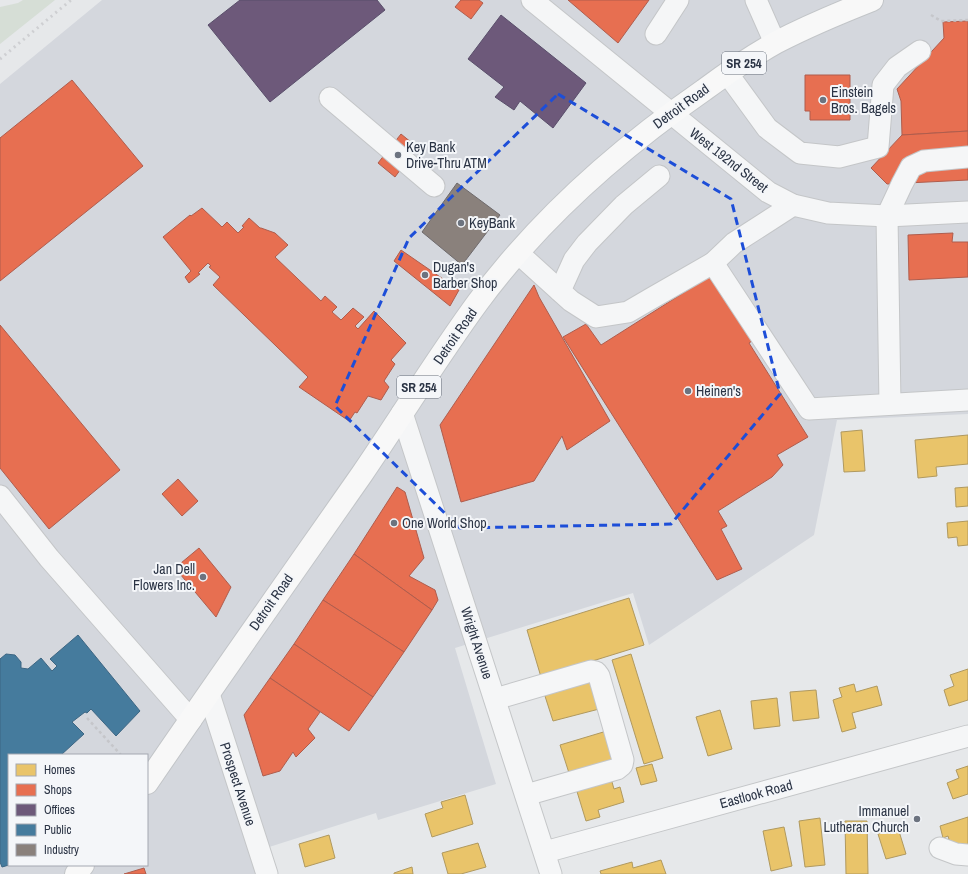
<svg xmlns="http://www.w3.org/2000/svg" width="968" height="874" viewBox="0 0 968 874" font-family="'Archivo Narrow',sans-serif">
  <rect width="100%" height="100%" fill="#e6e8ea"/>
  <path fill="#d4d7dd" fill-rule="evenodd" d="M102 0H968V414L837 420 814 535 649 645 633 593 455 648 496 784 378 820 376 813 266 848 274 874H0V84ZM9 755H147V865H9Z"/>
  <polygon fill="#d6ded6" points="23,0 55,0 0,44 0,7 18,3"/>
  <g fill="#e9c46a" stroke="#b0995f">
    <polygon points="862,430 865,471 844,472 841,432"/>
    <polygon points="968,435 968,464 936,467 937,476 918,478 915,440"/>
    <polygon points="968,487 968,506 956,507 955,488"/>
    <polygon points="968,521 968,545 958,546 957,537 948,538 947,523"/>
    <polygon points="629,598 644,645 541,677 527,630"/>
    <polygon points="631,654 663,758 644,764 612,660"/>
    <polygon points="968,669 968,700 949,706 944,690 954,686 950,675"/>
    <polygon points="594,678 603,708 553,721 544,693"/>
    <polygon points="854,684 856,692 877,686 882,705 852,713 856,728 842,732 833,700 842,697 839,688"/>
    <polygon points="816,690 819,718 793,721 790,692"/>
    <polygon points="777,698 780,726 754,729 751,701"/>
    <polygon points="720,710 732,749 708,756 696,717"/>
    <polygon points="610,730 618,758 569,773 560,745"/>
    <polygon points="652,764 657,781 641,785 636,768"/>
    <polygon points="968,766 968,794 953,799 947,783 959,778 956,770"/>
    <polygon points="610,775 614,789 620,787 624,802 598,810 600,817 586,821 575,785"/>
    <polygon points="465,795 473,824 432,837 425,814 443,808 441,802"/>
    <polygon points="968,817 968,849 953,853 948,836 943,838 940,826"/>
    <polygon points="820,818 825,865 805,867 799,821"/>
    <polygon points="845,821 867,821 868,874 846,874"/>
    <polygon points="784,827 792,866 771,871 763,831"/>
    <polygon points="898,828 906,854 886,859 878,834"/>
    <polygon points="329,835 335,858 305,867 299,844"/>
    <polygon points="478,843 486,867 461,874 448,874 442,853"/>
    <polygon points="661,860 666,874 601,874 600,871 632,862 633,868"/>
    <polygon points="412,867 413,874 394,874 394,873"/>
  </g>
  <g fill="#e76f51" stroke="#af5d4d">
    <polygon points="461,0 479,0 483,3 471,19 455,7"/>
    <polygon points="568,0 649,0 618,43"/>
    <polygon points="968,21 968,131 902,135 901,101 897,89 944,38 943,22"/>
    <polygon points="805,75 850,75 850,120 810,120 810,111 805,111"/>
    <polygon points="72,80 143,166 0,281 0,138"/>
    <polygon points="968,131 968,180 887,184 871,168 902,135"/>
    <polygon points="401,134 417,147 395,177 378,163"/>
    <polygon points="202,208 222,227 227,222 238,233 244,227 242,226 249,218 260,228 261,228 275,233 288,245 275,257 321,301 325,296 337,307 332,312 341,320 353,308 364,317 355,326 358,329 374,311 406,343 391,360 395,364 384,381 389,387 381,400 368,396 357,413 355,412 349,421 299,387 308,377 213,285 220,277 209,267 211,266 208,263 198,273 200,274 189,283 185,277 191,271 163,237 190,215 191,216"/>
    <polygon points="953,233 952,242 968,242 968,277 909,280 908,235"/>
    <polygon points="401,250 459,290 450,306 394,261"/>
    <polygon points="710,276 752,341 749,343 808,437 777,455 783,465 772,477 718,511 727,526 721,529 742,569 717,580 563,337 586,324 601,345"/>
    <polygon points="534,285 539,297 610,421 567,450 562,436 534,481 461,502 440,425"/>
    <polygon points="0,325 120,470 49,529 0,468"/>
    <polygon points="178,479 198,501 182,516 162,494"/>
    <polygon points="397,487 405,492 424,558 409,576 435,590 438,600 432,610 354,554"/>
    <polygon points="199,548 231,587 216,617 175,568"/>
    <polygon points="354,554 432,610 404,652 323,600"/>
    <polygon points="323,600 404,652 373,697 294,644"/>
    <polygon points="294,644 373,697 349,731 270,678"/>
    <polygon points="270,678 320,712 308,729 315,738 296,757 293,752 280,771 263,776 244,715"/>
    <polygon points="144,868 146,874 124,874"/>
  </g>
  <g fill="#6d597a" stroke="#594e6a">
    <polygon points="240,0 377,0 385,10 270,102 208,25"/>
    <polygon points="501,15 586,83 553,128 520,101 514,110 495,97 504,87 468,59"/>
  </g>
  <polygon fill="#457b9d" stroke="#3d6683" points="78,635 140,711 116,736 91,709 87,713 85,712 72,722 84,734 61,755 9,755 9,865 2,867 0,862 0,659 6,654 15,655 21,662 21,668 28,669 41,658 52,671 57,666 50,659"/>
  <polygon fill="#8a817c" stroke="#6e6a6c" points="457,183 500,215 462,265 422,232"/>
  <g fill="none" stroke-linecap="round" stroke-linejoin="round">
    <defs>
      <g id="minor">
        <polyline points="532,0 768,192 793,205 828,213 887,216 968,212"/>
        <polyline points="756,0 775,43"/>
        <polyline points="656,34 678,0"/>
        <polyline points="727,73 767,128 800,153 839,157 878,147 883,85 897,67 920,51"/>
        <polyline points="330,98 434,186"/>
        <polyline points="518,253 571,301 596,317 628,312 652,298 713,263 734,243 793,205"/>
        <polyline points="713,263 809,409 968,400"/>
        <polyline points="560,291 574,260 587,243 624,205 659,176"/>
        <polyline points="890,404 887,216 902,184 911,167 924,161 968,157"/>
        <polyline points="402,413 551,874"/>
        <polyline points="0,496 49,558 191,720"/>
        <polyline points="209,694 267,874"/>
        <polyline points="495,699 591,671 596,672 599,676 623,760 622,765 617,769 526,795"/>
        <polyline points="940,848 956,854 968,855"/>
        <polyline points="545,852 968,736"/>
      </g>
      <g id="major">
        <path d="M147 783C218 679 290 577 362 474 401 417 437 358 478 302 540 218 619 149 704 90 727 73 752 56 777 42 808 26 839 13 872 0"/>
        <polyline points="76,874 83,865"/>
      </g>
    </defs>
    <use href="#minor" stroke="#c4c6c8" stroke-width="23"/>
    <use href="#major" stroke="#c2c5c8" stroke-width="24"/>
    <g stroke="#c5c6ca" stroke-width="2.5" stroke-dasharray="3 3" stroke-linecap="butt">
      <polyline points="931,15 941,21 968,20"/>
      <polyline points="87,718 121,755"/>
    </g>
    <use href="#minor" stroke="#f5f6f7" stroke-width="21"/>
    <use href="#major" stroke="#f8f8f8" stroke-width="22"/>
    <polyline stroke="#cecfd2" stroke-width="3" stroke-dasharray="2 4" stroke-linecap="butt" points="0,59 71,0"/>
  </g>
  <path fill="none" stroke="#1d4ed8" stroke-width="3" stroke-dasharray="8 5" stroke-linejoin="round" d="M558 94 731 199 780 394 671 524 460 528 335 406 409 238Z"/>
  <g fill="#6c737f" stroke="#f4f6f9" stroke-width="1.5">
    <circle cx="823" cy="100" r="4"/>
    <circle cx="398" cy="155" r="4"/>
    <circle cx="461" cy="223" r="4"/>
    <circle cx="425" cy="275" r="4"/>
    <circle cx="688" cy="391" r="4"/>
    <circle cx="394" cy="523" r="4"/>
    <circle cx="203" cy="577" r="4"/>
    <circle cx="917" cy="819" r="4"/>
  </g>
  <g text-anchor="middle" stroke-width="4" stroke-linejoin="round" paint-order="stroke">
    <g fill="#f4f6f9" stroke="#676e7b" stroke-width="1">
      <rect x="722" y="52" width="44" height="22" rx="3"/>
      <rect x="397" y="376" width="44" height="22" rx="3"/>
    </g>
    <g font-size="13" font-weight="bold" fill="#2b3445">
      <text x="744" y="68">SR 254</text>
      <text x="419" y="392">SR 254</text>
    </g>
    <g font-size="14" fill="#2b3445" stroke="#f4f6f9" text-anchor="start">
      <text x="831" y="97">Einstein<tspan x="831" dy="16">Bros. Bagels</tspan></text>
      <text x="406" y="152">Key Bank<tspan x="406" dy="16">Drive-Thru ATM</tspan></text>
      <text x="469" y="228">KeyBank</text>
      <text x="433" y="272">Dugan's<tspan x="433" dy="16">Barber Shop</tspan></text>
      <text x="696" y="396">Heinen's</text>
      <text x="402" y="528">One World Shop</text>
      <text x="195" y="574" text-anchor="end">Jan Dell<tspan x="195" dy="16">Flowers Inc.</tspan></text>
      <text x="909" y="816" text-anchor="end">Immanuel<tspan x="909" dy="16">Lutheran Church</tspan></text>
    </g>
    <g font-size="14" fill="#2b3445" stroke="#f4f6f9">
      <text transform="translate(681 106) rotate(-36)" y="5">Detroit Road</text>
      <text transform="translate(729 160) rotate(38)" y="5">West 192nd Street</text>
      <text transform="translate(455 336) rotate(-55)" y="5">Detroit Road</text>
      <text transform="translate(271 602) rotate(-55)" y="5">Detroit Road</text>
      <text transform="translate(477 643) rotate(72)" y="5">Wright Avenue</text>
      <text transform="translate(238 784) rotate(72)" y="5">Prospect Avenue</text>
      <text transform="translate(756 794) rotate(-15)" y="5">Eastlook Road</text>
    </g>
  </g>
  <rect x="8" y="754" width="140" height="112" fill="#f4f6f9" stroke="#a4a8b1"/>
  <rect x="16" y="764" width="20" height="12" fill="#e9c46a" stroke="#a4a8b1"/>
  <text x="44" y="774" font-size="12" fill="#2b3445">Homes</text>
  <rect x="16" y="784" width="20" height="12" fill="#e76f51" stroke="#a4a8b1"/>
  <text x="44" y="794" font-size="12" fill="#2b3445">Shops</text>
  <rect x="16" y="804" width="20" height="12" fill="#6d597a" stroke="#a4a8b1"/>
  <text x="44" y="814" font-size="12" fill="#2b3445">Offices</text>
  <rect x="16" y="824" width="20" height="12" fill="#457b9d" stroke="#a4a8b1"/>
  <text x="44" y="834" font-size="12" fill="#2b3445">Public</text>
  <rect x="16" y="844" width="20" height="12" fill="#8a817c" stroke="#a4a8b1"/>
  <text x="44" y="854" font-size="12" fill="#2b3445">Industry</text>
</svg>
